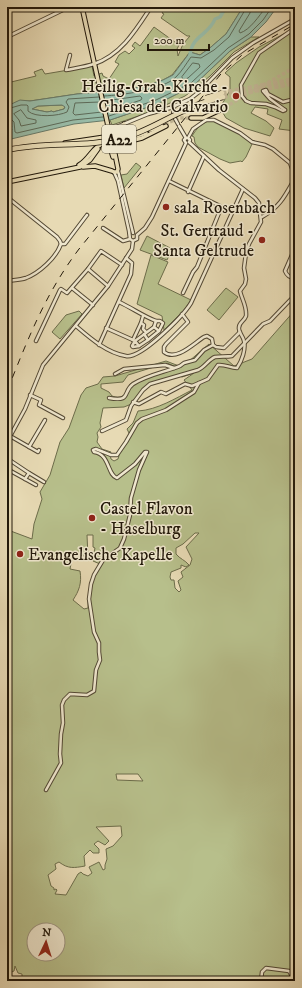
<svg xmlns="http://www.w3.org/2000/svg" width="302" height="988" viewBox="0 0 302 988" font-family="'IM FELL DW Pica',serif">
  <rect width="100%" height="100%" fill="#e7dab4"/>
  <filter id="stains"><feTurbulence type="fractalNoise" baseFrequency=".005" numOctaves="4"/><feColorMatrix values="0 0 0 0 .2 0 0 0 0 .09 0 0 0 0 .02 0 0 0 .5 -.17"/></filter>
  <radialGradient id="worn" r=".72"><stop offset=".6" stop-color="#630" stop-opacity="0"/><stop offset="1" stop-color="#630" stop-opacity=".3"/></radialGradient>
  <g fill="#b7bf8b" stroke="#6c6c4a" fill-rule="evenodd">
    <polygon points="166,7 243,7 226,34 211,47 200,55 190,52 172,75 163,80 146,86 114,91 77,94 30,101 20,101 7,106 7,83 36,76 34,72 42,69 45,74 92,66 94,76 102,73 103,76 109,79 119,64 115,62 119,55 125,51 129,54 135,48 132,46 135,42 140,46 154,27 179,45 177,49 178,56 183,44 190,36 187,36 161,18 164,14 162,13"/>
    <polygon points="295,28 295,131 279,129 282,120 267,114 268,109 255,107 251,113 266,121 274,128 270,136 244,128 226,118 220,108 230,90 230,77 225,73 236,63 259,47"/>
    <polygon points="251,37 259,37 234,52 210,76 192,91 185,96 153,111 112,125 110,120 157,104 193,86 230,51"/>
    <polygon points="62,105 65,106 64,109 53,112 52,111 47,112 32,109 38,106"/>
    <path d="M212 120 240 134 252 144 246 157 242 162 241 161 230 163 220 159 198 147 195 143 194 137 192 136C197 128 202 122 212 120Z"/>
    <polygon points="136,163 141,167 124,188 121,175 127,174"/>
    <polygon points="147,236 172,249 167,260 140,250"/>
    <polygon points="151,255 168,262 158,284 191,300 184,310 164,330 162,316 137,304"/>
    <polygon points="226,288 238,297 219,320 207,310"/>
    <path d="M295 310V981H22L25 978 22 976V974L18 973 15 966 14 971 7 974V532L8 530 32 539 34 524 42 499 40 492 50 475 60 442 69 428 81 395 86 388 98 384 103 377 115 376 166 361 179 366 188 362 209 344 234 366 252 359ZM167 363 176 367 145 377 130 384C127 393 123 400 112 396L109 392 101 388V384L123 382 128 375ZM194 373 184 380 192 390C176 398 157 410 138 411L133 423 127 429 130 435 121 448 118 459 114 461 111 459 110 455 111 452 102 449 97 442 98 437 97 433 101 427 100 423 103 408 124 407 134 403 141 393 150 385 180 376 182 377ZM195 533H199L186 547 192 559 190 565 181 572 183 577 178 581 181 590 179 592 175 588 174 580H171L170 577 171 572 181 568V565L186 567 189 565C185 560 180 559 176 554V548L183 544ZM87 535H93V547L95 548 93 557V561L100 564C90 579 88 590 88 608L84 609 73 600C79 591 82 583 80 571L70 569 73 553 88 557ZM116 774H138L143 781 117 780ZM121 826 122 836 113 846 106 849 107 859 105 865V869L103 870 99 862 89 867 92 873 88 876 83 874 81 872 78 874 66 895 55 894 57 890 56 889 54 890V888L51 886 48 875 56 869 55 864 59 862C68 869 74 868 85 866L84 856 90 850 93 853H99V849L94 844 98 841 105 845 109 841 96 827ZM34 930H58V954H34Z"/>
    <polygon points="79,311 82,314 60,339 52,332 66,315"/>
  </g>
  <path fill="#98bba7" stroke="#697a68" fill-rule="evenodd" d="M243 7H277L266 22 251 37 230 51 193 86 157 104 110 120 74 124 7 140V135L10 134 12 129 9 128 12 127 9 122 7 123V106L20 100 30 101 77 94 114 91 146 86 163 80 173 75 190 52 200 55 211 47 226 34ZM62 105 65 107 64 109 53 112 52 111 47 112 32 109 38 106Z"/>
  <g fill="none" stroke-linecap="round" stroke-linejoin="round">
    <g stroke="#5d6a58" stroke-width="1">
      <path d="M251 7 250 13 239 31 240 33C250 30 259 16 266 7"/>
      <polygon points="193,63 199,64 200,67 188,78 183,80 182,77"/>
      <path d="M104 96C122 95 163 90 176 77 182 71 186 64 191 57L201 58 214 50 229 37 245 10 246 7"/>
      <polyline points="105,101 140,96 142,98 141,100 108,111"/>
      <polyline points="100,102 75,103 73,113 75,115 102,112"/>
      <path d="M7 109 21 105H27L28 106V111C35 118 59 116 67 112L69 107 66 102 68 99 99 97"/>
      <polygon points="21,110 27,118 36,120 36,123 21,126 19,120 14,114"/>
      <polyline points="109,116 156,100 191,83 228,48 249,34 263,20 272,7"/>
      <polyline points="7,119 11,119 14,122 15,132 17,133 73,120 103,117"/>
    </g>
    <path stroke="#98bba7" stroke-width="3.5" d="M190 55C192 35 209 35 215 19L220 17 226 7"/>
    <g stroke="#c0b392" stroke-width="3.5" stroke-dasharray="3.5 2" stroke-linecap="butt">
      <polyline points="220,110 295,67"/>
      <polyline points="165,124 179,118 191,118"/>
      <polyline points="98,149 104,145 134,140"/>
    </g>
    <g stroke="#c0b392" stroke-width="4.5" stroke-dasharray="4.5 2" stroke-linecap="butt">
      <polyline points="222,93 295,79"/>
      <polyline points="223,97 295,83"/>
    </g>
    <defs>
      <g id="minor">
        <polyline points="7,8 16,7"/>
        <polyline points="7,37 69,7"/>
        <path d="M70 55 66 70C76 68 85 67 94 64 121 55 136 30 151 7"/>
        <polyline points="174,107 173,115 178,124"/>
        <polyline points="285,110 283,111 275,107 266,104 251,103 246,101 242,96 241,85 259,53 295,28"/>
        <polyline points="285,110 270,99 263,91 266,90 268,94 283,102 295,99"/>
        <polyline points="206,120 214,120 240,133 252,142 265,145 273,149 290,163 295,177"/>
        <polyline points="179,126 186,138"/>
        <polyline points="109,129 114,128 148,114 170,108 190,99 199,92 232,58 253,43 295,19"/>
        <polyline points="189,142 190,140 188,138 193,129 206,120"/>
        <polyline points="118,171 133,233"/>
        <polyline points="114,172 118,181 129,231 130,239 133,241"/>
        <polyline points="169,181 220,206 221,208 197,267 193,272 183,293"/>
        <polyline points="7,189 9,181"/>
        <polyline points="188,192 204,156"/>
        <polyline points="7,197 57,237 60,241 61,244"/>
        <polyline points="295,211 293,217 295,222"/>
        <path d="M262 217C280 207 285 196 295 178"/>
        <polyline points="103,228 123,241 130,239"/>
        <path d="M295 248 285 271C287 276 290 278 295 278"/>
        <polyline points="88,269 108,286"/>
        <path d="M7 281C13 280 20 280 26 278 39 273 56 258 61 244H65L87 215"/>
        <polyline points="72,288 93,305"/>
        <path d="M119 302C132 308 143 316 156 321L154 327 135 341 133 340"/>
        <path d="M182 314 188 322 166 344 164 347V352C176 362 194 343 204 337L207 336 212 339 213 345"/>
        <polyline points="143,316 141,323 144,325 143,329 146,332"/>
        <polyline points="156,321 160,321 163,323 159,331"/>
        <path d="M76 326C90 338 107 353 126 356 141 359 183 316 191 303L243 189"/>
        <polyline points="106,328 133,340"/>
        <polyline points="133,340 141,323"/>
        <polyline points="148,340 159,331 154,327"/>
        <polyline points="36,341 60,290 61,289 67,293 88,269 101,251 122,265"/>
        <polygon points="135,341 139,346 133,347 132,346"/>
        <polyline points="99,345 131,274 132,263 126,258"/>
        <polyline points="213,345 216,347 224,348 240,332"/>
        <polyline points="139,346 148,340 144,334"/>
        <polyline points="115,374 124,369 165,365 174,368"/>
        <polyline points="30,395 41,400 39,405 63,418"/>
        <path d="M109 398C132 402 122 392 133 384 147 375 165 372 180 366L184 363 195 360 204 350 213 345"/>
        <polyline points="133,402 139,404 161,392 166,394 185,384 192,386 199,383"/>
        <path d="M102 431 126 420 131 406 143 390 150 384 198 370C205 367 209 359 215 357 220 356 226 357 232 356L263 324 270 321 295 295"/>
        <polyline points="7,437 10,436 38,452 39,450"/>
        <polyline points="7,442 25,409 43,365 108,286 132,249 133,241 137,239 137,235 145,228 152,217 186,143 184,140 186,138"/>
        <polyline points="29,447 45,420"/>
        <polyline points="7,465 9,461 11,461 29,473 25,479"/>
        <polyline points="7,469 36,485"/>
        <polyline points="29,473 44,482"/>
        <path d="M46 790 61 763 60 754 61 734 63 723 62 705 64 700 70 694 87 695 94 691 96 670 100 660 99 652V643L94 632 89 599 91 584 94 575 103 560 120 548 124 539 130 515 131 498 139 470 147 452H145L135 464 117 478C107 475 110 454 94 452L93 450 96 449 111 455H117L126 442 137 423 142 419 166 410 194 392 199 383 208 379 218 365C225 364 230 368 237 368 242 361 246 349 244 341 243 336 239 333 239 329 238 322 244 322 246 316 247 306 242 300 240 291L245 284 246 279 244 268 246 253 249 244 261 222 259 203 255 198 219 170 189 142"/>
        <polyline points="261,981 262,972 266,968 289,971 295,981"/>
      </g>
      <g id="major">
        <polyline points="82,7 108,126 105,140 107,143 111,144 114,142 115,138 108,127"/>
        <polyline points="191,118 203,118 220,110"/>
        <polyline points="150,130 162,126"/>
        <polyline points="120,133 124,124"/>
        <polyline points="113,135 120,133 136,133"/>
        <polyline points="133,137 146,133"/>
        <polyline points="134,140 142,138 166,126"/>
        <polyline points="65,143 105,137"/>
        <polyline points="109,144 113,157"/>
        <path d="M79 165C89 160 93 146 104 143"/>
        <polyline points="83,167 95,166 112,171 114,172 117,172 118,169 113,144"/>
        <polyline points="7,182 80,167 90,160 98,149"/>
      </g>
    </defs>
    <use href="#minor" stroke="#534834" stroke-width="4.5"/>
    <use href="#major" stroke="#22180a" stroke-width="5.5"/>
    <use href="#minor" stroke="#efe7ce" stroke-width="2.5"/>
    <use href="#major" stroke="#e7dab4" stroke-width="3.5"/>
    <path stroke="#22180a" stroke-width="1" stroke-dasharray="7 7" stroke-linecap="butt" d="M7 391C28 339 45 294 79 249L220 75 242 55 295 24"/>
    <defs>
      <g id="highway-bridge">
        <polyline points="206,98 222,93"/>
        <path d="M7 150C46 141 85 148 123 138 146 132 166 118 188 109 199 103 211 100 223 97"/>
      </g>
    </defs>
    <use href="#highway-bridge" stroke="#22180a" stroke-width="6" stroke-linecap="butt"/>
    <use href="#highway-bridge" stroke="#e7dab4" stroke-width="4.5"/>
  </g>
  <g fill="#8f2418" stroke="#efe7ce" stroke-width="1.5">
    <circle cx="236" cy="96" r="4"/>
    <circle cx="166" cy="207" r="4"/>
    <circle cx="262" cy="240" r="4"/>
    <circle cx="92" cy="518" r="4"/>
    <circle cx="20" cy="554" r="4"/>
  </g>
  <g text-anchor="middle" stroke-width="3" stroke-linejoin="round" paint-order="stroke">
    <rect fill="#efe7ce" stroke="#605645" stroke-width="1" x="102" y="125" width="34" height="28" rx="3"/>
    <g font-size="16" font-weight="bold" fill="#22180a">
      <text x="119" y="145">A22</text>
    </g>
    <g font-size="17" fill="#22180a" stroke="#efe7ce" text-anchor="start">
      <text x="228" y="92" text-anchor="end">Heilig-Grab-Kirche -<tspan x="228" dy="20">Chiesa del Calvario</tspan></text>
      <text x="174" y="213">sala Rosenbach</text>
      <text x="254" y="236" text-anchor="end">St. Gertraud -<tspan x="254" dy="20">Santa Geltrude</tspan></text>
      <text x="100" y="514">Castel Flavon<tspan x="100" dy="20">- Haselburg</tspan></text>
      <text x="28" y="560">Evangelische Kapelle</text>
    </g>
  </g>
  <rect width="302" height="988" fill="none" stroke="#e7dab4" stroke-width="24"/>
  <rect x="8" y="8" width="286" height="972" fill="none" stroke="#22180a" stroke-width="2"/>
  <rect x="12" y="12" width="278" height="964" fill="none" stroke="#22180a"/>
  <g transform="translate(46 942) rotate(4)"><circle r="19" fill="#efe7ce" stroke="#9d9480"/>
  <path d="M0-3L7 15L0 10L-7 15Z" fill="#8f2418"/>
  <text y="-6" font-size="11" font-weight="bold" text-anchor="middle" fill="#22180a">N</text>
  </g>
  <path d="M148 44v6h61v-6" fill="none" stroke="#22180a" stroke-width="2"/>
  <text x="154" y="44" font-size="12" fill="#22180a" stroke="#efe7ce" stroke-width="3" paint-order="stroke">200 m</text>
  <rect width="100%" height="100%" filter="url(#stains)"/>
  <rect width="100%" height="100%" fill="url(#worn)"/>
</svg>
